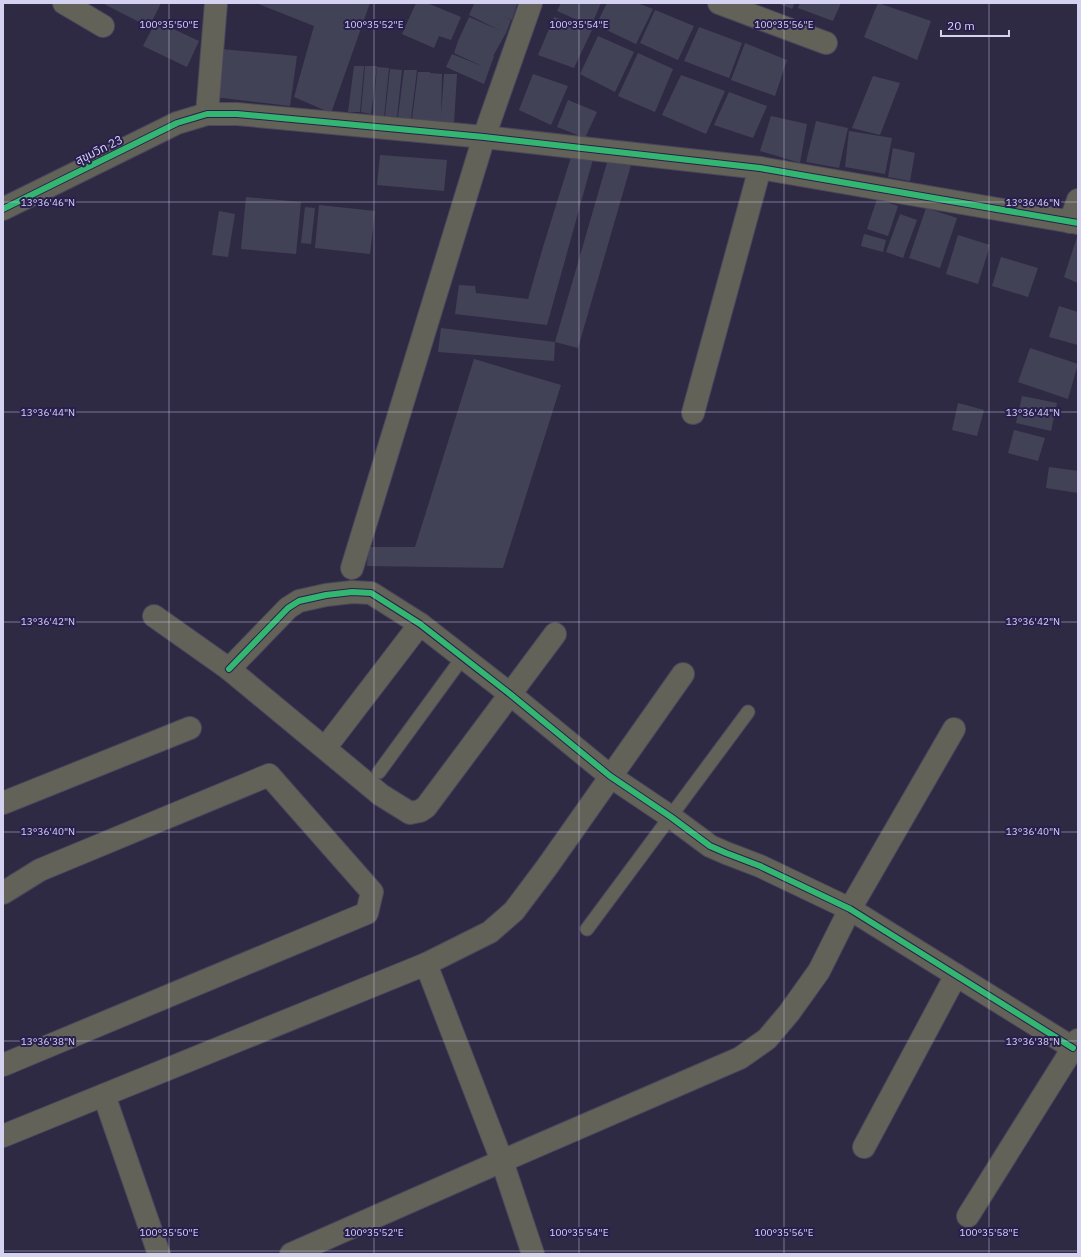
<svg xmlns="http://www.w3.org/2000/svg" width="1081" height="1257" viewBox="0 0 1081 1257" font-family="'IBM Plex Sans','Noto Sans Thai',sans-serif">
  <rect width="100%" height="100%" fill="#2f2a44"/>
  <g fill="#424257">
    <polygon points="102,3 161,3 149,27"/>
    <polygon points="256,3 370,3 331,113 294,97 314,26"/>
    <polygon points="416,3 427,3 461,17 451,40 439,36 434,48 402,34"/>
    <polygon points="470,3 517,4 512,20 503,16 511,20 506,33 493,56 494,56 484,84 446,67 452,54 484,67 454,53 458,41 468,45 458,41 469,17 501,31 469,15 474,4"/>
    <polygon points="561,3 601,3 591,26 557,11"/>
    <polygon points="607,3 637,3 653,9 636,44 596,25"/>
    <polygon points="777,3 795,3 792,9"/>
    <polygon points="800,3 841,3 833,21 798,8"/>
    <polygon points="878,3 931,21 917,60 864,37"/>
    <polygon points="655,10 694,26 678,60 640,43"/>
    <polygon points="554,17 592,30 574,68 538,55"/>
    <polygon points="156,21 199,41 187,67 143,46"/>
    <polygon points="699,27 742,43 729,78 684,61"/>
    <polygon points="598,36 634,52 615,92 580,74"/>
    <polygon points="745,43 787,60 775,96 731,80"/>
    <polygon points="221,49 297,56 290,106 214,97"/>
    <polygon points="638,53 673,69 655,112 618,96"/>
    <polygon points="354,66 364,66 360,112 348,112"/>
    <polygon points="365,66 377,66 371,114 361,112"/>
    <polygon points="377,67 389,68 384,117 373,115"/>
    <polygon points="390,69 402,70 397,117 385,116"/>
    <polygon points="404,70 417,70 411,119 398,117"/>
    <polygon points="418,72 430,72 428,96 430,73 442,74 441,116 444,74 457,74 454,123 412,119"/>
    <polygon points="533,74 568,86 551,125 519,110"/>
    <polygon points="681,75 725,91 706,134 662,115"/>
    <polygon points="873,76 900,83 880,135 852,128"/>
    <polygon points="729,92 767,106 753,138 714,125"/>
    <polygon points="568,100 597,112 585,138 557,127"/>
    <polygon points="771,116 807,124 800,163 760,151"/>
    <polygon points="816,121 848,128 839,168 806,162"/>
    <polygon points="849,131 892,138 885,174 845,167"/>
    <polygon points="893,148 915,153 910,181 888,177"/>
    <polygon points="380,155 447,160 444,191 377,185"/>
    <polygon points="571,157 593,159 547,325 455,314 459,285 475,286 476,293 528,299 543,247"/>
    <polygon points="608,159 631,165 578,348 555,342"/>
    <polygon points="246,197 301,202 296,254 241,249"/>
    <polygon points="877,199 898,206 888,236 867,229"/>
    <polygon points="319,205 375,211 370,254 315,248"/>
    <polygon points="305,207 315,208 311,244 301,243"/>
    <polygon points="926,208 957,218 940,268 909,258"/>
    <polygon points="219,211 235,214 228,257 212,255"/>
    <polygon points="900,214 917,220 903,258 886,252"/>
    <polygon points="864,234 886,240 883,252 861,246"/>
    <polygon points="1078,234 1078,283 1064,277"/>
    <polygon points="958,235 990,245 978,284 946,274"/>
    <polygon points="1001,257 1038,268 1028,297 992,286"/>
    <polygon points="1059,306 1078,312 1078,345 1049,337"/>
    <polygon points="441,328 555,342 554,361 438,352"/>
    <polygon points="1030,348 1078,364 1068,399 1018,382"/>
    <polygon points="474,359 561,385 503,568 367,566 368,547 415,547"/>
    <polygon points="1022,396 1057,403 1051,431 1016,423"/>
    <polygon points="958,403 984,410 977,436 952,430"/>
    <polygon points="1014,430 1045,438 1038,461 1008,453"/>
    <polygon points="1049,467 1078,471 1078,493 1046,488"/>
  </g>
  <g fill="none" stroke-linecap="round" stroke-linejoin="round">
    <defs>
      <g id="service">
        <polyline points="379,772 463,657"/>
        <polyline points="587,929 748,712"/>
      </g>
      <g id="minor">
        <polyline points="64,3 103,26"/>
        <polyline points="719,3 826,43"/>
        <polyline points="207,114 216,3"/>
        <polyline points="3,209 177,123 207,114 237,114 484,137 760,168 1078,223"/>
        <polyline points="1070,222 1078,200"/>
        <polyline points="693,413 760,168"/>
        <polyline points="352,568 484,137 531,3"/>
        <polyline points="154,616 229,669 381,795 410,813 420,811 426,807 555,634"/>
        <polyline points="229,669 288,608 299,601 326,595 352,592 371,593 420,624 510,694 610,776 671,817 710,846 726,853 760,866 850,909 1073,1048"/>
        <polyline points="332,739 420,624"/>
        <polyline points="3,803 190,728"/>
        <polyline points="3,893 40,870 269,775 372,892 367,913 3,1065"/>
        <polyline points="426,964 502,1161 533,1254"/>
        <polyline points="104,1095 159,1254"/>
        <polyline points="3,1136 426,964 490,932 514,911 547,867 683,674"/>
        <polyline points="864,1147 956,975"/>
        <polyline points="968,1216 1078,1040"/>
        <polyline points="291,1254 502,1161 740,1058 767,1039 789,1013 819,971 850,909 954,729"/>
      </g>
    </defs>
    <use href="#service" stroke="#4b475d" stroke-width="15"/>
    <use href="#minor" stroke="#4b475d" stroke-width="24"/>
    <use href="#service" stroke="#636258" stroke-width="13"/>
    <use href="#minor" stroke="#636258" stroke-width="22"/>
    <defs>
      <g id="cycleway">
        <polyline points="3,209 177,123 207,114 237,114 484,137 760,168 1078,223"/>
        <polyline points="229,669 288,608 299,601 326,595 352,592 371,593 420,624 510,694 610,776 671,817 710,846 726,853 760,866 850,909 1073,1048"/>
      </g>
    </defs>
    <use href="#cycleway" stroke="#291f4e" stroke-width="8"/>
    <use href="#cycleway" stroke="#33b770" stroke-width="6"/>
  </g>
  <path fill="none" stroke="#d5d2f1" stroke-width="1" stroke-opacity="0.45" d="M169 3V1254M374 3V1254M579 3V1254M784 3V1254M989 3V1254M3 202H1078M3 412H1078M3 622H1078M3 832H1078M3 1041H1078M3 1251H1078"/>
  <g text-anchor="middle" stroke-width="4" stroke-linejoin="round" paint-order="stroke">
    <g font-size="12" fill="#d5d2f1" stroke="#291f4e">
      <text transform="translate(99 150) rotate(-26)" y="4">สุขุมวิท 23</text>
    </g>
  </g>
  <g font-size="10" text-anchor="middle" fill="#d5d2f1" stroke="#291f4e" stroke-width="4" stroke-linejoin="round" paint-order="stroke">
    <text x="169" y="28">100°35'50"E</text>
    <text x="374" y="28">100°35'52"E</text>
    <text x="579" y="28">100°35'54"E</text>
    <text x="784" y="28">100°35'56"E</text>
    <text x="48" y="206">13°36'46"N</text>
    <text x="1033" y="206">13°36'46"N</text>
    <text x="48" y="416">13°36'44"N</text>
    <text x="1033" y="416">13°36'44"N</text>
    <text x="48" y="625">13°36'42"N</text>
    <text x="1033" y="625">13°36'42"N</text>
    <text x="48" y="835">13°36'40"N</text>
    <text x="1033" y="835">13°36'40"N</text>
    <text x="48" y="1045">13°36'38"N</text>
    <text x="1033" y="1045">13°36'38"N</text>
    <text x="169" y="1236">100°35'50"E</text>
    <text x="374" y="1236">100°35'52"E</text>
    <text x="579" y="1236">100°35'54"E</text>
    <text x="784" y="1236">100°35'56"E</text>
    <text x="989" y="1236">100°35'58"E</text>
  </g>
  <rect width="1081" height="1257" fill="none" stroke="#d5d2f1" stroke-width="8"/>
  <path d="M941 30v6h68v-6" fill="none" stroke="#d5d2f1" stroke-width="2"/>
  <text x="947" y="30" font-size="12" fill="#d5d2f1" stroke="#291f4e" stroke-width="3" paint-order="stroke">20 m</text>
</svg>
